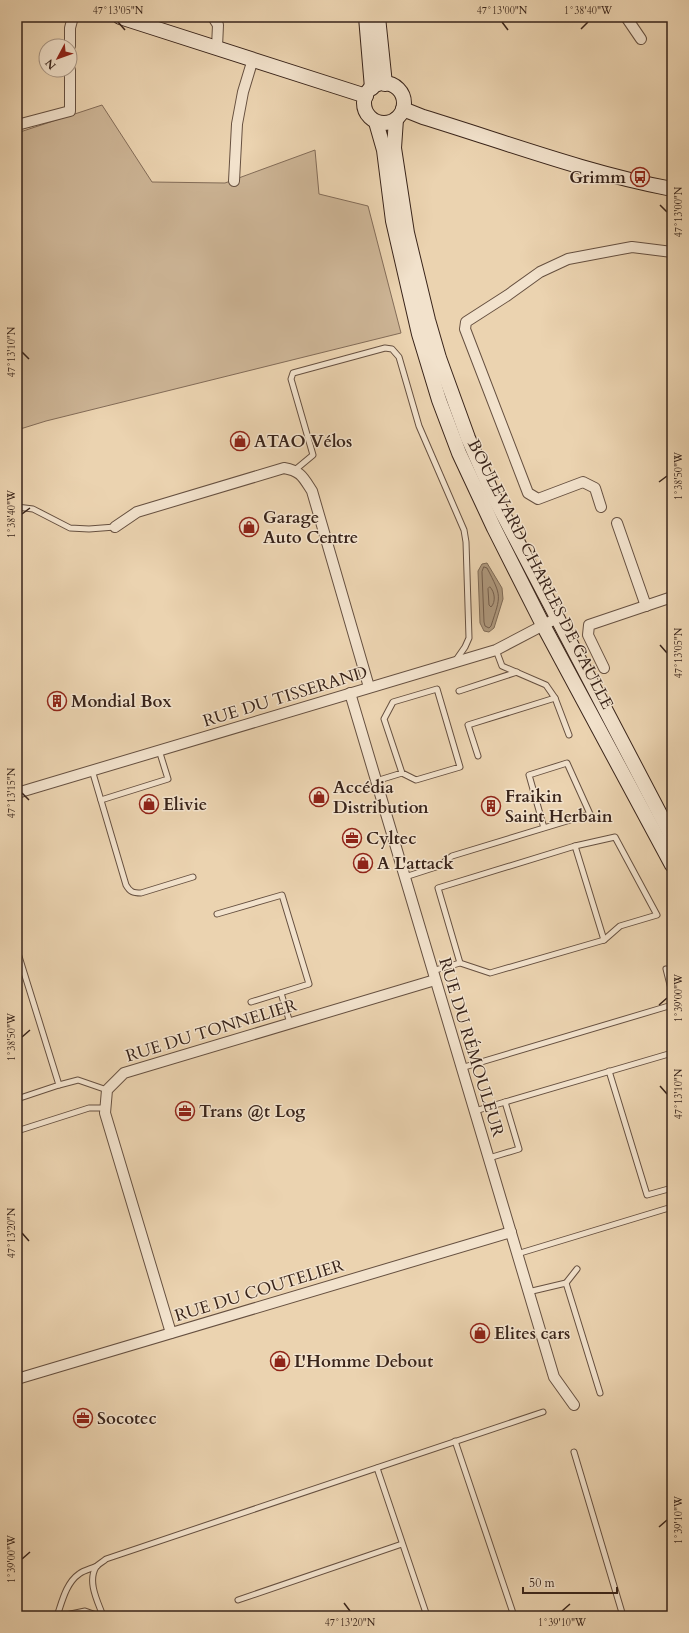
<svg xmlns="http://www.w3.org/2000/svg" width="689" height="1633" viewBox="0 0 689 1633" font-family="Cardo,serif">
  <rect width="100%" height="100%" fill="#ebd3b0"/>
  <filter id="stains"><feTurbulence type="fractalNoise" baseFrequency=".005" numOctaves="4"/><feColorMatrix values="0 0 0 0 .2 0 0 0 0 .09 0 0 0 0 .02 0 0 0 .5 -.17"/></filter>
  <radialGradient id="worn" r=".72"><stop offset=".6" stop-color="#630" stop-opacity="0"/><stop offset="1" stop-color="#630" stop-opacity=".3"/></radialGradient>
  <polygon fill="#cdb596" stroke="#836c58" points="102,105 152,182 225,183 315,150 319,194 368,206 401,333 46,421 17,430 17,133"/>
  <polygon fill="#ae987d" stroke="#7f6a55" points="487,563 502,588 503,599 494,628 489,632 484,631 480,623 478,571 482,564"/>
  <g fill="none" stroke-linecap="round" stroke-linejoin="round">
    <g stroke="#745e4c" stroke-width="1">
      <path d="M484 567 487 568C502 597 501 595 491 626L489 628 485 626 484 622 482 572Z"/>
      <path d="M490 587C495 592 496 602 491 607L489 605 488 589Z"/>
    </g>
    <defs>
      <g id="lane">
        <polyline points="295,470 313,455 291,379 293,373 385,348 392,349 399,357 419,426 464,530 466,542 469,638 465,647 456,660"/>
        <polyline points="17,507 33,509 70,528 89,529 115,527"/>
        <polyline points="496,650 502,666 546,685 555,698 569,735"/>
        <polyline points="459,691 517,672"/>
        <polyline points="478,756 468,725 555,698"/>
        <path d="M92 770 126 885C130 892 133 893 141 893L193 877"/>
        <polyline points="376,781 402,773 384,719 393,702 437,689 460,767 416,780 402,773"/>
        <polyline points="101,800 168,779 159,750"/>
        <polyline points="575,846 615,837 657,915 620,926 604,940"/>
        <polyline points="405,877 439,866 452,856 590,814 567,763 529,775 544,828"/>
        <polyline points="217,914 282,895 309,984 251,1002"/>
        <polyline points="17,950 59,1085 17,1099"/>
        <polyline points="666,969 672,993"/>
        <polyline points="432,971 460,963 490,973 604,940 575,846 438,888 460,963"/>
        <polyline points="281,993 290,1023"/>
        <polyline points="461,1068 672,1005"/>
        <polyline points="609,1071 647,1195 672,1188"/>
        <polyline points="59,1085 78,1080 107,1090"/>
        <polyline points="505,1102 672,1053"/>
        <polyline points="475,1111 505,1102 519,1149 489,1158"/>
        <polyline points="17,1131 89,1108 105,1108"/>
        <polyline points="517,1254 672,1207"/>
        <polyline points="566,1283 577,1269"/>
        <polyline points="528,1292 566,1283 600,1393"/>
        <polyline points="455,1441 514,1616"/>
        <polyline points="574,1452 623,1616"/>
        <polyline points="377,1468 427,1616"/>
        <polyline points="238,1600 402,1544"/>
        <path d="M57 1616C62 1602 66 1583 79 1574 84 1570 91 1569 97 1566"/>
        <polyline points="61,1616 85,1611 99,1616"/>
        <path d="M103 1616C98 1602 87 1582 96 1567 98 1564 103 1562 106 1559L543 1412"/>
      </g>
      <g id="street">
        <polyline points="213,17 218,25 217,47"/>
        <polyline points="626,17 641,39"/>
        <polyline points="70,46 70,28 73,17"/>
        <polyline points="17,125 70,111 70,70"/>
        <polyline points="234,181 237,124 243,92 253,59"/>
        <polyline points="601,507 595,488 583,482 538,499 528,493 465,329 466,322 508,295 540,272 568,259 632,247 672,252"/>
        <polyline points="617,523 646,606"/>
        <path d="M115 527 137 512 284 468C301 471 303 477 312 491L369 687"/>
        <polyline points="604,668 588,635 589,625 672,597"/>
        <polyline points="350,693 554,1377 574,1405"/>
        <polyline points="17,793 496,650 557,618"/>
        <polyline points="171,1333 105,1113 107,1090 124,1073 435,980"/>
        <polyline points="17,1379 511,1232"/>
      </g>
      <g id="secondary">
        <polyline points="120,17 366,96"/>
        <polyline points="366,17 372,88"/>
        <polyline points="378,17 385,84"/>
        <circle cx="384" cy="103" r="20"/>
        <path d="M403 109 423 117C505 142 587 173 672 189"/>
        <polyline points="396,119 394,148 407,233 428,320 439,358 468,438 494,497 672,837"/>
        <polyline points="376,122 384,150 393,221 419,334 439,400 459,453 494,528 543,625 672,865"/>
      </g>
    </defs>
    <use href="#lane" stroke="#665040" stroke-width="7"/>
    <use href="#street" stroke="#665040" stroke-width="12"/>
    <use href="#secondary" stroke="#39241a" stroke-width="16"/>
    <use href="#lane" stroke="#f2e2cc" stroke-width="5"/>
    <use href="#street" stroke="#f2e2cc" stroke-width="10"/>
    <use href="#secondary" stroke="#f2e2cc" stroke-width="14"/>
  </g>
  <path fill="none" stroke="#39241a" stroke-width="1.5" d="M118 22 125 30M502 22 508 30M581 29 588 22M660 205 667 212M22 352 29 359M659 482 667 476M22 514 30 508M660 645 667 653M22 793 29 800M659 1005 667 998M22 1037 30 1030M660 1086 667 1094M22 1233 29 1241M659 1527 667 1520M22 1559 30 1552M344 1603 350 1611M562 1611 570 1604"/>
  <defs>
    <symbol id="bus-ring" viewBox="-11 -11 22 22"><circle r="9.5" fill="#f2e2cc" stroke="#8f2418" stroke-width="1.5"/><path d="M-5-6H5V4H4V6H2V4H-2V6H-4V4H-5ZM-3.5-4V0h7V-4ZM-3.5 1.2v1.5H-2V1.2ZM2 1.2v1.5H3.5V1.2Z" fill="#8f2418"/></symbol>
    <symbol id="shop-ring" viewBox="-11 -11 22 22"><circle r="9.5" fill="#f2e2cc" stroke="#8f2418" stroke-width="1.5"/><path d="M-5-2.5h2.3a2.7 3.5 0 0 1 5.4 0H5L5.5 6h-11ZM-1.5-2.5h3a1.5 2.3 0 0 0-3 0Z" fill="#8f2418"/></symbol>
    <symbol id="building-ring" viewBox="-11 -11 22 22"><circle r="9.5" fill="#f2e2cc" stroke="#8f2418" stroke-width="1.5"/><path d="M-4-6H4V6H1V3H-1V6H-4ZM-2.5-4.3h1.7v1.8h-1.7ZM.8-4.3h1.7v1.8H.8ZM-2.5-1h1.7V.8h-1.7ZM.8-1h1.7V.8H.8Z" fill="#8f2418"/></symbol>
    <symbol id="office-ring" viewBox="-11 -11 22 22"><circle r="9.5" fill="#f2e2cc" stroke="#8f2418" stroke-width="1.5"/><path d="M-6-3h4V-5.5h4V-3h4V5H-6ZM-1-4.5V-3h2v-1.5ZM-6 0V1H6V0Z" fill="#8f2418"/></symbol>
  </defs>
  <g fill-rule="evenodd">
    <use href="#bus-ring" x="629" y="166" width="22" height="22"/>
    <use href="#shop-ring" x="229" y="430" width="22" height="22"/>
    <use href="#shop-ring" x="238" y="516" width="22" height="22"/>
    <use href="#building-ring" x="46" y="690" width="22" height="22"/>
    <use href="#shop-ring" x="308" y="786" width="22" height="22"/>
    <use href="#shop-ring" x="138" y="793" width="22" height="22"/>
    <use href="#building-ring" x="480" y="795" width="22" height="22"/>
    <use href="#office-ring" x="341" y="827" width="22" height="22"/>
    <use href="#shop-ring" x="352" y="852" width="22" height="22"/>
    <use href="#office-ring" x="174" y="1100" width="22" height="22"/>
    <use href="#shop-ring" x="469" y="1322" width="22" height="22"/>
    <use href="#shop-ring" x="269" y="1350" width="22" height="22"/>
    <use href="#office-ring" x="72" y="1407" width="22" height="22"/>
  </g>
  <g text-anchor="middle" stroke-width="3" stroke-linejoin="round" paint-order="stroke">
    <g font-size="17" font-weight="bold" fill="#39241a" stroke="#f2e2cc" text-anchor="start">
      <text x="626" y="183" text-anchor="end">Grimm</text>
      <text x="254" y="447">ATAO Vélos</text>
      <text x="263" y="523">Garage<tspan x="263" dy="20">Auto Centre</tspan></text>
      <text x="71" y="707">Mondial Box</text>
      <text x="333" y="793">Accédia<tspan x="333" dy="20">Distribution</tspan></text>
      <text x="505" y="802">Fraikin<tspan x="505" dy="20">Saint Herbain</tspan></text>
      <text x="163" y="810">Elivie</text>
      <text x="366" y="844">Cyltec</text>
      <text x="377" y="869">A L'attack</text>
      <text x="199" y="1117">Trans @t Log</text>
      <text x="494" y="1339">Elites cars</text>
      <text x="294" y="1367">L'Homme Debout</text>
      <text x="97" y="1424">Socotec</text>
    </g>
    <g font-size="17" fill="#39241a" stroke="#f2e2cc">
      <text transform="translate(541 574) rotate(63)" y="6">BOULEVARD CHARLES DE GAULLE</text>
      <text transform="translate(285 696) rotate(-17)" y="6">RUE DU TISSERAND</text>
      <text transform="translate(211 1030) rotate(-17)" y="6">RUE DU TONNELIER</text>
      <text transform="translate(472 1047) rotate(73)" y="6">RUE DU RÉMOULEUR</text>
      <text transform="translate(259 1290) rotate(-17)" y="6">RUE DU COUTELIER</text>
    </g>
  </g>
  <rect width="689" height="1633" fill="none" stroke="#ebd3b0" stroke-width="44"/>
  <g transform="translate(58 58) rotate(229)"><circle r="19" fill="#f2e2cc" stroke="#a89685"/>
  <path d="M0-3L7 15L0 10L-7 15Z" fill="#8f2418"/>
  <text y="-6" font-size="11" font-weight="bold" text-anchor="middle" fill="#39241a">N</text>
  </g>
  <path d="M523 1587v6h94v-6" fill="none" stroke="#39241a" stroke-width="2"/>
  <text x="529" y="1587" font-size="12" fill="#39241a" stroke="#f2e2cc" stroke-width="3" paint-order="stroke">50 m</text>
  <rect x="22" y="22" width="645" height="1589" fill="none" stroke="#39241a" stroke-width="1.5"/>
  <g font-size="10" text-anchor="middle" fill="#39241a">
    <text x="118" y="14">47°13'05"N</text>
    <text x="502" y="14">47°13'00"N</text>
    <text x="588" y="14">1°38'40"W</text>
    <text transform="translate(678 212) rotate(-90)" y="4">47°13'00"N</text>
    <text transform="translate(11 352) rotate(-90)" y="4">47°13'10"N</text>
    <text transform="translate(678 476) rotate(-90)" y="4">1°38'50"W</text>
    <text transform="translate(11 514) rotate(-90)" y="4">1°38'40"W</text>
    <text transform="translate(678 653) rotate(-90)" y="4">47°13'05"N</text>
    <text transform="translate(11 793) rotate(-90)" y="4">47°13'15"N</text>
    <text transform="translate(678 998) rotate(-90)" y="4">1°39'00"W</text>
    <text transform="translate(11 1037) rotate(-90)" y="4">1°38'50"W</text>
    <text transform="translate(678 1094) rotate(-90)" y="4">47°13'10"N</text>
    <text transform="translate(11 1233) rotate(-90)" y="4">47°13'20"N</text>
    <text transform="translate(678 1520) rotate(-90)" y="4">1°39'10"W</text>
    <text transform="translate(11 1559) rotate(-90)" y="4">1°39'00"W</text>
    <text x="350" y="1626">47°13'20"N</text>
    <text x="562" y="1626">1°39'10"W</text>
  </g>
  <rect width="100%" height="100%" filter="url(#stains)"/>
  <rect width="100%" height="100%" fill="url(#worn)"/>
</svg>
